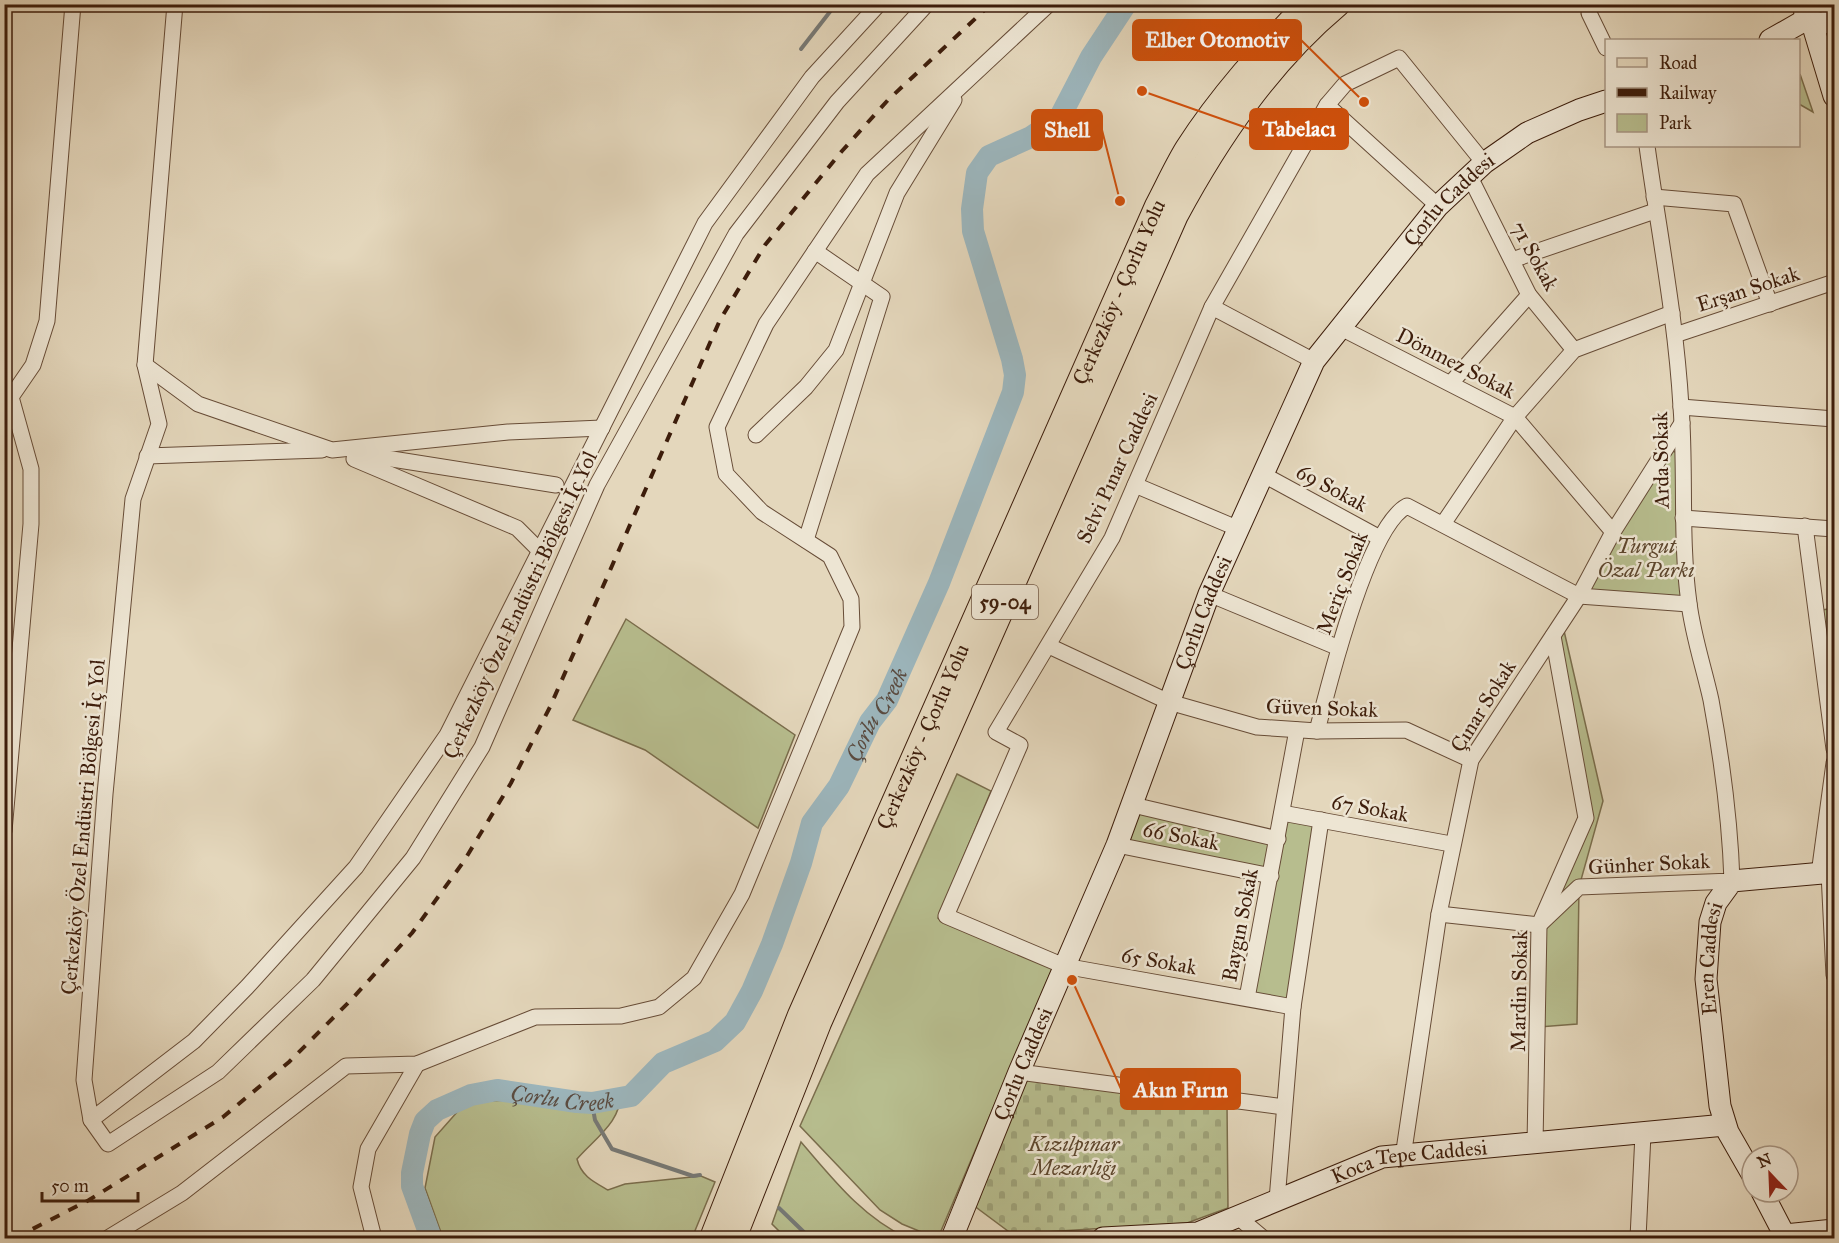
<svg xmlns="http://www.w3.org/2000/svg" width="1839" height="1243" viewBox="0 0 1839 1243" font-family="'IM FELL Great Primer',serif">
  <defs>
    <pattern id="cemetery-stones" width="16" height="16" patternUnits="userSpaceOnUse" patternTransform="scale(1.5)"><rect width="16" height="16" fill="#b7bd8e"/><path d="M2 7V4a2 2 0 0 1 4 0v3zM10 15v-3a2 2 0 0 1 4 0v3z" fill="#9ea279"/></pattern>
  </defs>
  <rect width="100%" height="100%" fill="#e4d7bc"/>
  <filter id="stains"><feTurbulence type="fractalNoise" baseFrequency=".00333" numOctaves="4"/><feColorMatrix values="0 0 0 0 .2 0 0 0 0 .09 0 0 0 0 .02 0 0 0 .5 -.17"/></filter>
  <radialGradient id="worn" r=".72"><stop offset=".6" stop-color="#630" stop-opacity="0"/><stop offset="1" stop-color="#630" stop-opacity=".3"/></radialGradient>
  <g fill="#b7bd8e" stroke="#7a6d4c" stroke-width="1.5">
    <polygon points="1805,5 1834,5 1834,96"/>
    <polygon points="1800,74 1813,112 1799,104"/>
    <polygon points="1667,450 1680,453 1685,599 1582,595"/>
    <polygon points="1834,608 1834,749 1816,611"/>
    <polygon points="626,619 795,735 758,828 645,750 573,720"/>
    <polygon points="1562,622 1603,801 1579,887 1577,1024 1539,1027 1539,925 1586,817 1553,636"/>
    <polygon points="957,774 991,791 938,918 1053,967 938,1238 936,1238 902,1224 880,1210 800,1126"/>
    <polygon points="1133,805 1278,839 1282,813 1321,820 1293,1007 1247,998 1271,876 1117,845"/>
    <path d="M620 1092C623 1121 594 1139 577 1159 581 1176 594 1182 608 1190L625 1184 701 1176 715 1182 692 1238H443L425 1188 435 1137 466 1102 580 1097Z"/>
    <path d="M801 1142C833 1179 862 1217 907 1238H786L772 1224Z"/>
  </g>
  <polygon fill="url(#cemetery-stones)" stroke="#7a6d4c" stroke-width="1.5" points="1025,1072 1227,1104 1228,1208 1187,1223 1012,1234 973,1205"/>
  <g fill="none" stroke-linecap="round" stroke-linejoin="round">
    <g stroke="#767976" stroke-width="4">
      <polyline points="801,49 836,4"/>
      <polyline points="592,1103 595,1120 612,1149 693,1176 700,1175"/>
      <polyline points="779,1208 810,1238"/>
    </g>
    <path stroke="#9cb6bd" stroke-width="22" id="s1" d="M431 1238 412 1186V1173L420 1134 425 1121 437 1110 471 1095 497 1090 577 1102 592 1103 631 1096 663 1063 715 1041 735 1022 752 991 772 944 801 863 812 823 839 786 870 722 887 700 939 583 1013 392 1015 375 1012 359 973 231 972 209 977 173 989 156 1031 137 1060 117 1091 57 1126 4"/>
    <defs>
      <g id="street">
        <polyline points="175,4 145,365 159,424 133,499 105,794 84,1080 91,1120 108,1144 218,1072 313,980 413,858 482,747 597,485 736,234 837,102 927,4"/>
        <polyline points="1589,13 1606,48"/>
        <polyline points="1327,105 1438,206"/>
        <polyline points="1470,177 1529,295 1574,350"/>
        <polyline points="1654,197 1734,204 1770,304"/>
        <polyline points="1512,260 1655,211"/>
        <polyline points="1212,307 1314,361"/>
        <polyline points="1339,327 1515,417 1613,532"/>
        <polyline points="1675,335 1834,282"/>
        <polyline points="145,365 198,404 332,450 508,432 602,428"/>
        <polyline points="1451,383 1529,295"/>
        <polyline points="1681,407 1834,419"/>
        <polyline points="756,435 806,387 836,350 897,193 954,100"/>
        <polyline points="354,453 556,485"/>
        <polyline points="147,456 322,450"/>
        <polyline points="354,459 517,528 540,551"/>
        <polyline points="1264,475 1380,538"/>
        <polyline points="1135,485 1239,529"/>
        <polyline points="1683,518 1834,529"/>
        <polyline points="1443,524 1515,417 1574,350 1672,313"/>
        <polyline points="1805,526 1834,749"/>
        <polyline points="806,540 882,297 815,251"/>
        <polyline points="1209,594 1339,648"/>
        <polyline points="1049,646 1169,702 1257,727 1317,731 1406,730 1471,760"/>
        <path d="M1317 731C1329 684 1367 527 1407 506L1579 596 1689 604"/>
        <polyline points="1133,805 1278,839"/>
        <polyline points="1282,813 1451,844"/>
        <polyline points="4,831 31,524 31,469 11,397 33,365 47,321 73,4"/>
        <polyline points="1117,845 1271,876"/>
        <polyline points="1829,873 1834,975"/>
        <polyline points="1819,874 1834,763"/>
        <path d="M1439 914 1539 925 1579 887 1732 881C1730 820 1722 760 1711 700 1704 668 1693 636 1689 603 1680 538 1686 472 1681 407 1676 319 1659 233 1647 146"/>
        <polyline points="1247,998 1297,730"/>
        <polyline points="1293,1007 1064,966 946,916 1020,745 996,732 1112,538 1212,307 1327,105 1345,84 1399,58 1484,163"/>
        <polyline points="1019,1072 1284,1107"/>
        <polyline points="91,1120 194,1041 247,987 356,867 447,735 705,223 812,77 879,4"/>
        <polyline points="1535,1144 1539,925 1586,818 1553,636"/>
        <polyline points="1403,1157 1439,914 1471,760 1579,596 1613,532 1682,423"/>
        <polyline points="1277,1200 1293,1007 1321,820"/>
        <polyline points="1238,1217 1263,1238"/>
        <polyline points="108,1238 182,1193 346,1066 417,1064 535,1017 621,1016 659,1007 694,978 742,894 852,627 851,599 830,556 762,512 726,474 717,427 766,324 867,174 1049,4"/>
        <polyline points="374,1238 361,1187 368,1149 417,1064"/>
        <polyline points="1638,1238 1643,1134"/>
      </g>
      <g id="secondary">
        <polyline points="1804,4 1805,15 1810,22 1824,23 1834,18"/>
        <polyline points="1812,23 1834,96"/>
        <polyline points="1770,40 1807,19"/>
        <path id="s2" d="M1752 1174 1728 1132 1720 1106 1706 979 1710 922 1716 903 1732 881 1834 872"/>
        <polyline points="1762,1192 1786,1238"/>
        <polyline points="1785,1235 1834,1230"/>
        <path id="s3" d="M952 1238 1019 1072 1117 845 1209 594 1314 361 1438 206 1484 163 1527 133 1579 110 1606 101"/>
        <path id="s4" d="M1103 1238 1198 1233 1382 1157 1725 1125"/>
      </g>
      <g id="primary">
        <path id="s5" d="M712 1238 800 1015 1157 206C1167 187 1176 167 1187 149 1221 96 1263 50 1307 4"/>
        <path d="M734 1238 819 1023 1176 215C1218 137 1269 62 1338 4"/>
      </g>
    </defs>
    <use href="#street" stroke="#674c37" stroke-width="17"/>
    <use href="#secondary" stroke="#3d1d0b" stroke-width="23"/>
    <use href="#primary" stroke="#3d1d0b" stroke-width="26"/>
    <use href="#street" stroke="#ede5d3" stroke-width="15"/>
    <use href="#secondary" stroke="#ede5d3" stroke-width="21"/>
    <use href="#primary" stroke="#e4d7bc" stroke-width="24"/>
    <polyline stroke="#3d1d0b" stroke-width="4" stroke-dasharray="10 10" stroke-linecap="butt" points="15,1238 89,1200 223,1117 289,1062 351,1000 412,933 464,861 511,783 550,707 720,320 765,245 842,151 888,100 991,4"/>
  </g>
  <g text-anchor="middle" stroke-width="5" stroke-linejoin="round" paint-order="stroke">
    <rect fill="#ede5d3" stroke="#725947" stroke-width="1.5" x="972" y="585" width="66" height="34" rx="4.5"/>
    <g font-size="20" font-weight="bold" fill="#3d1d0b">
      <text x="1005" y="609">59-04</text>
    </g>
    <g font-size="21" fill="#3d1d0b" stroke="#ede5d3">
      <text dy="7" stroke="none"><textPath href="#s3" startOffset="1160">Çorlu Caddesi</textPath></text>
      <text transform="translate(1535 256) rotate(61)" y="7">71 Sokak</text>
      <text transform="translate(1748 289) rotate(-18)" y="7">Erşan Sokak</text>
      <text dy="7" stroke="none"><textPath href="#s5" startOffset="1030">Çerkezköy - Çorlu Yolu</textPath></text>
      <text transform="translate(1456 363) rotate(27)" y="7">Dönmez Sokak</text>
      <text transform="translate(1661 460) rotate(-91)" y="7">Arda Sokak</text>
      <text transform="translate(1117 468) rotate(-65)" y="7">Selvi Pınar Caddesi</text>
      <text transform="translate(1332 488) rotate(28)" y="7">69 Sokak</text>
      <text transform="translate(1342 583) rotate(-69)" y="7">Meriç Sokak</text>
      <text transform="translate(520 605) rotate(-65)" y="7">Çerkezköy Özel Endüstri Bölgesi İç Yol</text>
      <text dy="7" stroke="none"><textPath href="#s3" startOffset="674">Çorlu Caddesi</textPath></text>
      <text transform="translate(1483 706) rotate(-58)" y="7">Çınar Sokak</text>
      <text transform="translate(1322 708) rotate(2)" y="7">Güven Sokak</text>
      <text dy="7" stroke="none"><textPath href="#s5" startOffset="544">Çerkezköy - Çorlu Yolu</textPath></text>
      <text transform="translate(1370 808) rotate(10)" y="7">67 Sokak</text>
      <text transform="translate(83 827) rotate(-85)" y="7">Çerkezköy Özel Endüstri Bölgesi İç Yol</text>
      <text transform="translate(1181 836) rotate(11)" y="7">66 Sokak</text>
      <text transform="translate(1649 864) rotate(-3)" y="7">Günher Sokak</text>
      <text transform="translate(1240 925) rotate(-79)" y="7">Baygın Sokak</text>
      <text dy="7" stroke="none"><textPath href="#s2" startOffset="224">Eren Caddesi</textPath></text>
      <text transform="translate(1159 961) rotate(10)" y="7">65 Sokak</text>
      <text transform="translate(1519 991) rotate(-89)" y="7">Mardin Sokak</text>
      <text dy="7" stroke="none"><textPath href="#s3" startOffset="188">Çorlu Caddesi</textPath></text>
      <text dy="7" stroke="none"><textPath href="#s4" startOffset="320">Koca Tepe Caddesi</textPath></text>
    </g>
    <g font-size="21" font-style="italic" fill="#5c452c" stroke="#ede5d3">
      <text x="1646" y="553">Turgut<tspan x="1646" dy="24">Özal Parkı</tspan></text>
      <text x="1074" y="1151">Kızılpınar<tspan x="1074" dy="24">Mezarlığı</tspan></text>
    </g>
    <g font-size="22" font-style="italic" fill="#5a4b40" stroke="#ede5d3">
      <text dy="8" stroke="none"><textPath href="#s1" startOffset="808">Çorlu Creek</textPath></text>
      <text dy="8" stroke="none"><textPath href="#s1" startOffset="268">Çorlu Creek</textPath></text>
    </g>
  </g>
  <path fill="none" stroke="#ce500c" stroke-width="2" d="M1364 102L1301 40M1142 91L1250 129M1120 201L1102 130M1072 980L1121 1089"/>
  <g fill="#ce500c" stroke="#ede5d3" stroke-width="2">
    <circle cx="1364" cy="102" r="6"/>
    <circle cx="1142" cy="91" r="6"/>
    <circle cx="1120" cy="201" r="6"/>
    <circle cx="1072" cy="980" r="6"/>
  </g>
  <g fill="#ce500c" stroke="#ce500c" stroke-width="2">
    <rect x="1133" y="20" width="168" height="40" rx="6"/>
    <rect x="1250" y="109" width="98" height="40" rx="6"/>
    <rect x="1032" y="110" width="70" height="40" rx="6"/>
    <rect x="1121" y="1069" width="119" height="40" rx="6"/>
  </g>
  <g font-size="22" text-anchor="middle" font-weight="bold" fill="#fff">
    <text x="1217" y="47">Elber Otomotiv</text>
    <text x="1299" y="136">Tabelacı</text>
    <text x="1067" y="137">Shell</text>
    <text x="1181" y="1097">Akın Fırın</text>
  </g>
  <rect width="1839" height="1243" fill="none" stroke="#e4d7bc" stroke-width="24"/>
  <rect x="6" y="6" width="1827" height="1231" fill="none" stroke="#3d1d0b" stroke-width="3"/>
  <rect x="12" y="12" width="1815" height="1219" fill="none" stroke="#3d1d0b" stroke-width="1.5"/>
  <rect x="1605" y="39" width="195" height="108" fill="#ede5d3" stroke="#a79583" stroke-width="1.5"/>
  <rect x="1617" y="58" width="30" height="9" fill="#e4d7bc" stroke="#a79583" stroke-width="1.5"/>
  <text x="1659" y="69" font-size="18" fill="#3d1d0b">Road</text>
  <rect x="1617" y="88" width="30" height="9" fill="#3d1d0b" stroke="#a79583" stroke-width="1.5"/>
  <text x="1659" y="99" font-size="18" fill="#3d1d0b">Railway</text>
  <rect x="1617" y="114" width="30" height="18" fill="#b7bd8e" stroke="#a79583" stroke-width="1.5"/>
  <text x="1659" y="129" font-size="18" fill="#3d1d0b">Park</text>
  <g transform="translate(1770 1174) rotate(337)"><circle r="28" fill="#ede5d3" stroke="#a79583" stroke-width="1.5"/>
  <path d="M0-4.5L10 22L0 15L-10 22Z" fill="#8f2418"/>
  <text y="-9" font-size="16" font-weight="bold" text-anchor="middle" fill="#3d1d0b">N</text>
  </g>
  <path d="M42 1192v9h96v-9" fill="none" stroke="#3d1d0b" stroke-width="3"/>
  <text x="51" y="1192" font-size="18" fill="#3d1d0b" stroke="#ede5d3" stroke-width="4.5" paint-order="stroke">50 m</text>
  <rect width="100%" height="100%" filter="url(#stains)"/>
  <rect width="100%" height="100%" fill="url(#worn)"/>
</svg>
